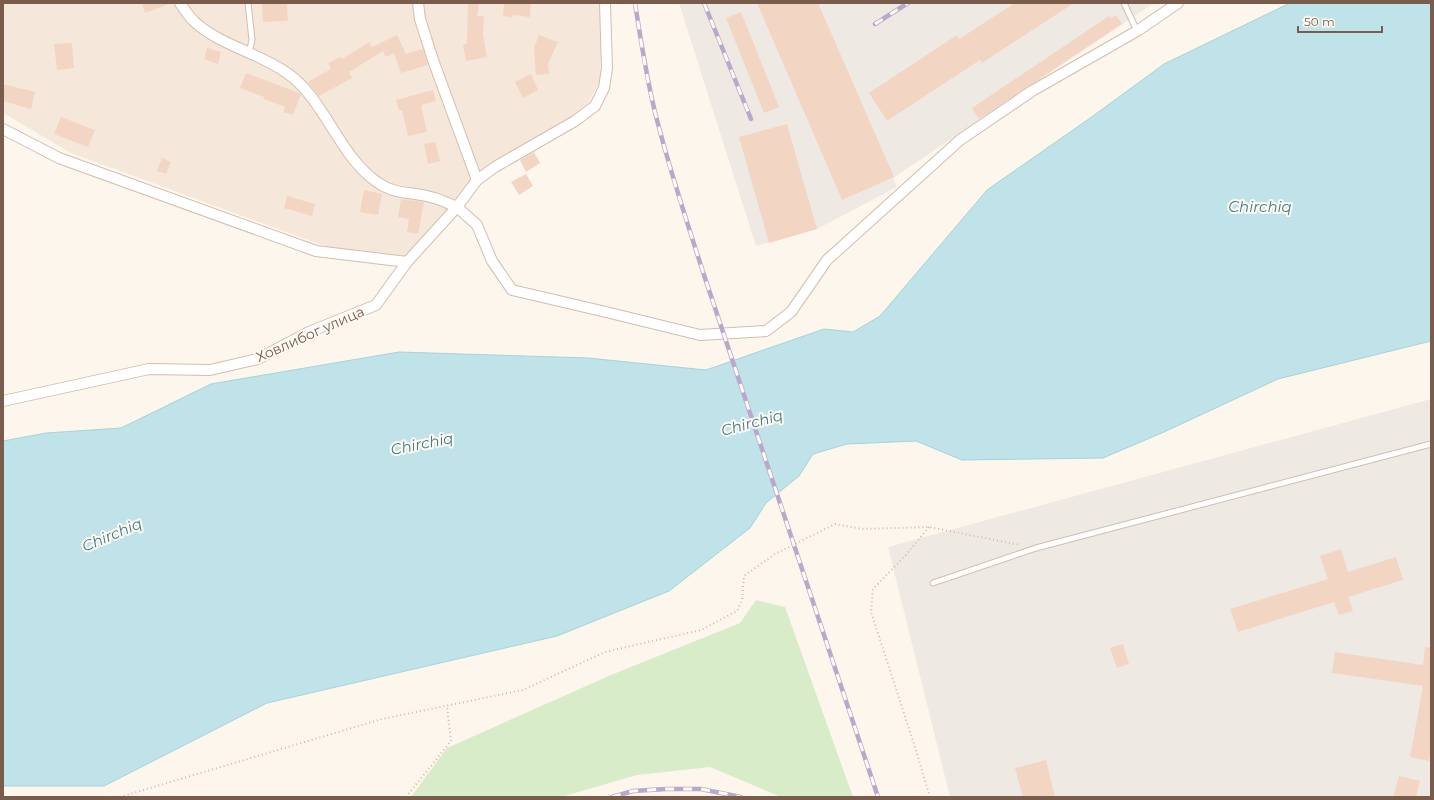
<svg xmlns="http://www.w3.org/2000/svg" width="1434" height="800" viewBox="0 0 1434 800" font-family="Montserrat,sans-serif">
  <rect width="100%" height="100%" fill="#fdf6ec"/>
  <polygon fill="#f5e8da" points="3,3 600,3 601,48 600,81 588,103 571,117 482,169 426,233 413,252 399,259 327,247 71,153 3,113"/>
  <g fill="#efe9e4">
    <polygon points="679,3 1154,3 893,178 897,187 817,229 756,246"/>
    <polygon points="1431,399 1431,797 950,797 888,547"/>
  </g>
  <polygon fill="#d8ecc9" points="756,600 785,607 853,797 781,797 710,767 637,775 561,797 411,797 447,748 611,675 740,623"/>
  <polygon fill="#bfe3e8" stroke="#a5d3da" points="1290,3 1431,3 1431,341 1278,379 1164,432 1103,458 962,460 916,441 847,444 813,454 799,476 766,503 750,528 669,591 557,636 267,703 104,786 3,786 3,441 46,433 121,428 211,384 399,352 588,358 706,370 824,329 853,332 880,316 987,190 1093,116 1164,64"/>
  <g fill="#f3d5c3">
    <polygon points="142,3 169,3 169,4 145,13"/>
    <polygon points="262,3 287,3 288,21 263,22"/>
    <polygon points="468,3 479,3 477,16 484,16 483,34 487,57 466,61 463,45 467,44"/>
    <polygon points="504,3 531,3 530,17 513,15 512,17 503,16"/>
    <polygon points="757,3 818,3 894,177 842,200"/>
    <polygon points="1015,3 1074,3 982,63 980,60 887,121 869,93 957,35 959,39"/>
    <polygon points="741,12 779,107 764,113 726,18"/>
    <polygon points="1116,15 1122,24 979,119 972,108 1109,16 1111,18"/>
    <polygon points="397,35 406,54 423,49 428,65 401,73 394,53 386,57 383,51 349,72 352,78 319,96 308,82 331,69 328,63 341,57 342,59 369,42 372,47"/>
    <polygon points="539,35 558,42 548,64 549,74 536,75 534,48"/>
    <polygon points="72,43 74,68 57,70 54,44"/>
    <polygon points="207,48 221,52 218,64 204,59"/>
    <polygon points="246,73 299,93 301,94 293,115 283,112 285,107 264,99 264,97 240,88"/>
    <polygon points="531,74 538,90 523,98 515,82"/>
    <polygon points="3,84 35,92 31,109 3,101"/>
    <polygon points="433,90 436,101 421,105 427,132 408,136 402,110 399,111 396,100"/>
    <polygon points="61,117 95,130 88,147 54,134"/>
    <polygon points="787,124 817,229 769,243 739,137"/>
    <polygon points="435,142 440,161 428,164 424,144"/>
    <polygon points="534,152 540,163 526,172 520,160"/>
    <polygon points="162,158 171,162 166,174 157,171"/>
    <polygon points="526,174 533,186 519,195 511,182"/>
    <polygon points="364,190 382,194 378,215 360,212"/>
    <polygon points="287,196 315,204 312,216 284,208"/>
    <polygon points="401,199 424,202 418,234 407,232 409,219 398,217"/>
    <polygon points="1341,549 1348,572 1396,557 1403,580 1348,597 1353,611 1339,615 1334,602 1238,632 1230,609 1328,579 1320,556"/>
    <polygon points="1123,644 1129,664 1117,668 1110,648"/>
    <polygon points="1425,647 1431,648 1431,749 1429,761 1410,757 1423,686 1332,673 1335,652 1423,665"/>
    <polygon points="1046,760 1055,797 1023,797 1015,768"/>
    <polygon points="1399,776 1420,781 1416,797 1393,797"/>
  </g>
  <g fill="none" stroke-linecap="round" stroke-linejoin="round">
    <defs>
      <g id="lane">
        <polyline points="248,3 252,40 249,53"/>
        <polyline points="1124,3 1137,31"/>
        <polyline points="933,583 1036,548 1431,444"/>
      </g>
      <g id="street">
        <polyline points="418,3 420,19 433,60 477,180"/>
        <polyline points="605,3 607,68 604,88 595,106 575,121 495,167 477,180 457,207 477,225 492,261 512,290 606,312 700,335 766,331 791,312 827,260 960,140 1032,91 1137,31 1178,3"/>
        <path d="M3 129 59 158 316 251 407 262 457 207C449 204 442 200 434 198 414 191 396 196 377 182 338 155 325 99 287 73 259 53 223 46 197 24 190 19 185 10 180 3"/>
        <polyline points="3,401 149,369 210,370 258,359 309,332 376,305 407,262"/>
      </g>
    </defs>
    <use href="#lane" stroke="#d1beb0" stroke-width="7"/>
    <use href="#street" stroke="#d1beb0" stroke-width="12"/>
    <g stroke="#d9b8a5" stroke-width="2" stroke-dasharray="1 3" stroke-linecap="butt">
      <polyline points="929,527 905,556 873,589 871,612 913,741 930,797"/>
      <polyline points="120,797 382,719 523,690 605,652 701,630 737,611 742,600 744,576 775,554 835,524 862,529 929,527 1020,545"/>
      <polyline points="406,797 451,741 447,706"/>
    </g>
    <use href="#lane" stroke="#fff" stroke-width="5"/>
    <use href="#street" stroke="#fff" stroke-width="10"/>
    <defs>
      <g id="rail">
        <path d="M635 3C641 42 647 82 657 120 670 171 687 222 703 272L878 797"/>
        <polyline points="704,3 751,119"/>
        <polyline points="875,24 908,3"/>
        <polyline points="612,797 633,791 666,789 701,789 741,797"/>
      </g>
    </defs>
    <use href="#rail" stroke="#b9a8c9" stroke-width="4.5"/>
    <use href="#rail" stroke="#fffaf3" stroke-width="3" stroke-dasharray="9" stroke-linecap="butt"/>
  </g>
  <g text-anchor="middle" stroke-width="4" stroke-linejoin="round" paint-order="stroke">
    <g font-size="14" fill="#7a5c4d" stroke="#fffaf3">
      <text transform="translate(310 334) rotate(-24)" y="5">Ховлибог улица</text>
    </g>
    <g font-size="15" font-style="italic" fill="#437c86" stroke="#fffaf3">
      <text x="1260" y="212">Chirchiq</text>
      <text transform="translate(752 423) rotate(-15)" y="5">Chirchiq</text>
      <text transform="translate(422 444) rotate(-11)" y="5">Chirchiq</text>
      <text transform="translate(112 535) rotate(-23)" y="5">Chirchiq</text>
    </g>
  </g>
  <rect width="1434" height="800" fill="none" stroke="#7a5c4d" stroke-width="8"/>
  <path d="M1298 26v6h84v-6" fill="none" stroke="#7a5c4d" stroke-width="2"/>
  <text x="1304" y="26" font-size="12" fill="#7a5c4d" stroke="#fffaf3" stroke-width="3" paint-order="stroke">50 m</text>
</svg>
